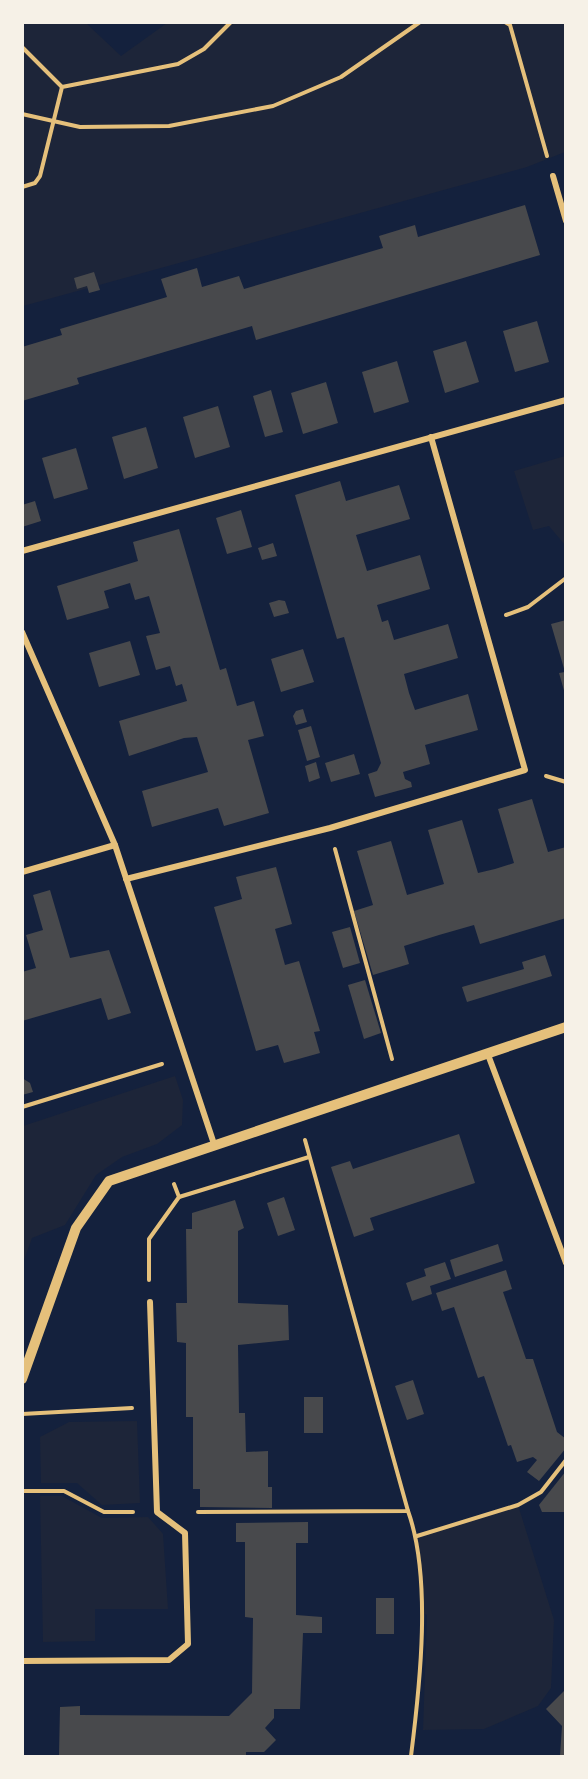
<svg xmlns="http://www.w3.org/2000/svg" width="588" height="1779" viewBox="0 0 588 1779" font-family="Lato,sans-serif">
  <rect width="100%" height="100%" fill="#14213d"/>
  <g fill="#1d2539">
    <polygon points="23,23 86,23 121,56 167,23 565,23 565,152 527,167 23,306"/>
    <polygon points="565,456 566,456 565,545 549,526 533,530 514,471"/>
    <polygon points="175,1076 183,1100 182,1125 157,1144 122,1157 96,1175 65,1225 32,1238 23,1263 23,1126"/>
    <polygon points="137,1421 140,1503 102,1505 77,1483 41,1483 40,1437 69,1422"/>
    <polygon points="40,1496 62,1496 102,1518 148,1517 163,1534 168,1609 95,1609 95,1641 43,1642"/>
    <polygon points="518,1505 554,1620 551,1688 538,1706 484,1729 423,1730 427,1615 421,1612 417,1536"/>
  </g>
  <g fill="#48494c">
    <polygon points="525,205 540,255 256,340 252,326 77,378 79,384 22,401 22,347 62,335 60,329 167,297 161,279 197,268 202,287 239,276 244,289 383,248 379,236 415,225 418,237"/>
    <polygon points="94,272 100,290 89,293 87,286 77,289 74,278"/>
    <polygon points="537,321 549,362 515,372 503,331"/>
    <polygon points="466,341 479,382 445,393 433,351"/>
    <polygon points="397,361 409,402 374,413 362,372"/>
    <polygon points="326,382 338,423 303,434 291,393"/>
    <polygon points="271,390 283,432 265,437 253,396"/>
    <polygon points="218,406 230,447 195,458 183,417"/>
    <polygon points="146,427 158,468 124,479 112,437"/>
    <polygon points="76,448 88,489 54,499 42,458"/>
    <polygon points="340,481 346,501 399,485 410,519 356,535 367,571 420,555 430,589 377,605 382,622 388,620 394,640 448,624 458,658 404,674 409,693 415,710 468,694 478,730 425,745 430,764 403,772 405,779 411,782 412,787 375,797 368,774 377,771 381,763 344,637 337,639 295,495"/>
    <polygon points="35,501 41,521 22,527 22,505"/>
    <polygon points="241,510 252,547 227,554 216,518"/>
    <polygon points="179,529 220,670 226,668 237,706 254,701 264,736 248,740 269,813 224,826 218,808 152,827 142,791 208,772 197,737 184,738 129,756 119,721 187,701 182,684 176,686 170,666 156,670 146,636 160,633 149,596 135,600 130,583 104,591 109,608 67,620 57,586 138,561 133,542"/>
    <polygon points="273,543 277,556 262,560 258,548"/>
    <polygon points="279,600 285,601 289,613 274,617 269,603"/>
    <polygon points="566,620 566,694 565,694 559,673 565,672 551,624"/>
    <polygon points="130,641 140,675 99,687 89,653"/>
    <polygon points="303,649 314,682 281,692 271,659"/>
    <polygon points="303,709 307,722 296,725 293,716 296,711"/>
    <polygon points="311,726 320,757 307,761 298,730"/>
    <polygon points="354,754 360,774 331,782 325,763"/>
    <polygon points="316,762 320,778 309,782 305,766"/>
    <polygon points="532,799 548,852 566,847 566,918 480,944 474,925 439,935 404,946 409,964 373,975 354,911 373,905 357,851 391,841 407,895 444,884 428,830 462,820 478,873 495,869 514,863 498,809"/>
    <polygon points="276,867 292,924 275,929 285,965 299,961 320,1031 314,1032 320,1053 284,1063 278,1045 256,1051 214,907 242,899 236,877"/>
    <polygon points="50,890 70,958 109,950 131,1013 108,1020 101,998 22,1021 22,972 36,968 26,935 43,930 33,895"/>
    <polygon points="350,927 360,963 343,968 332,932"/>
    <polygon points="545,955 552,976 467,1002 462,987 524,969 522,962"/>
    <polygon points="365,980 381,1033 364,1039 348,985"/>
    <polygon points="22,1078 30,1083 33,1092 22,1095"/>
    <polygon points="459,1134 475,1183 370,1218 374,1230 354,1237 331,1167 350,1161 353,1169"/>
    <polygon points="284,1197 295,1230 278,1236 267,1203"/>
    <polygon points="235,1200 244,1228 238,1231 238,1303 288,1305 289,1340 238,1345 239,1413 245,1413 246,1452 268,1451 268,1487 272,1487 272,1508 200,1507 200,1489 193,1489 193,1417 186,1417 186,1343 177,1342 176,1303 187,1303 186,1229 192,1229 192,1213"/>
    <polygon points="498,1244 503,1261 455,1277 450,1260"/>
    <polygon points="445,1262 451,1279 430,1286 432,1294 412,1301 406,1283 426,1276 424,1269"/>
    <polygon points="506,1270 512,1289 503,1292 526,1359 533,1359 557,1432 566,1439 566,1448 539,1481 527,1472 537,1460 533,1457 517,1462 511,1445 508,1446 484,1376 478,1378 454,1307 442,1311 436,1293"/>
    <polygon points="413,1380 424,1414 407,1420 395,1386"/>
    <rect x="304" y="1397" width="19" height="36"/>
    <polygon points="566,1471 566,1512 542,1512 539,1505"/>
    <polygon points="308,1522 308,1543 296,1543 296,1615 322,1617 322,1633 303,1633 300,1709 274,1709 274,1718 265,1728 276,1740 264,1752 246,1752 246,1756 59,1756 60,1707 80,1706 80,1715 229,1716 252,1693 253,1618 245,1617 245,1542 236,1542 236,1523"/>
    <rect x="376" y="1598" width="18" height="36"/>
    <polygon points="566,1689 566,1756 560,1756 562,1726 546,1709"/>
  </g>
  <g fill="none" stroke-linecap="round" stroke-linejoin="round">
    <g stroke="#e5c07b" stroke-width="4">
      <polyline points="505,22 510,25 547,156"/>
      <polyline points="22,47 62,87"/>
      <polyline points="22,114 80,127 169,126 273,106 341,77 420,22"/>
      <polyline points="22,187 35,183 40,176 62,87 178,64 204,49 231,22"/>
      <polyline points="506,615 528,607 566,578"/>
      <polyline points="546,776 566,782"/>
      <polyline points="335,849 392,1059"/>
      <polyline points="22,1107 162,1064"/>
      <polyline points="179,1197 309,1157"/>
      <polyline points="149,1280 149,1239 179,1197 174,1184"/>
      <polyline points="22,1414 132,1408"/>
      <polyline points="22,1491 64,1491 104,1512 133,1512"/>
      <path d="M408 1511C432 1578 420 1685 411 1756"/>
      <polyline points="198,1512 408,1511 305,1140"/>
      <polyline points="417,1536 518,1505 541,1492 566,1460"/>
    </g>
    <g stroke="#e5c07b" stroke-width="6">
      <polyline points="553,176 566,221"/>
      <polyline points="22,551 566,400"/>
      <polyline points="22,632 115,845 214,1144"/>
      <polyline points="22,872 115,845"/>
      <polyline points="126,879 330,828 525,770 431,437"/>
      <polyline points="487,1052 566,1263"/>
      <polyline points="22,1661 169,1660 188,1644 185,1533 157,1512 150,1302"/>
    </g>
    <polyline stroke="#e5c07b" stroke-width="10" points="22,1379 76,1228 109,1181 566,1027"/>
  </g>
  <rect width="588" height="1779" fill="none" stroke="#f6f1e7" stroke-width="48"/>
</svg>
